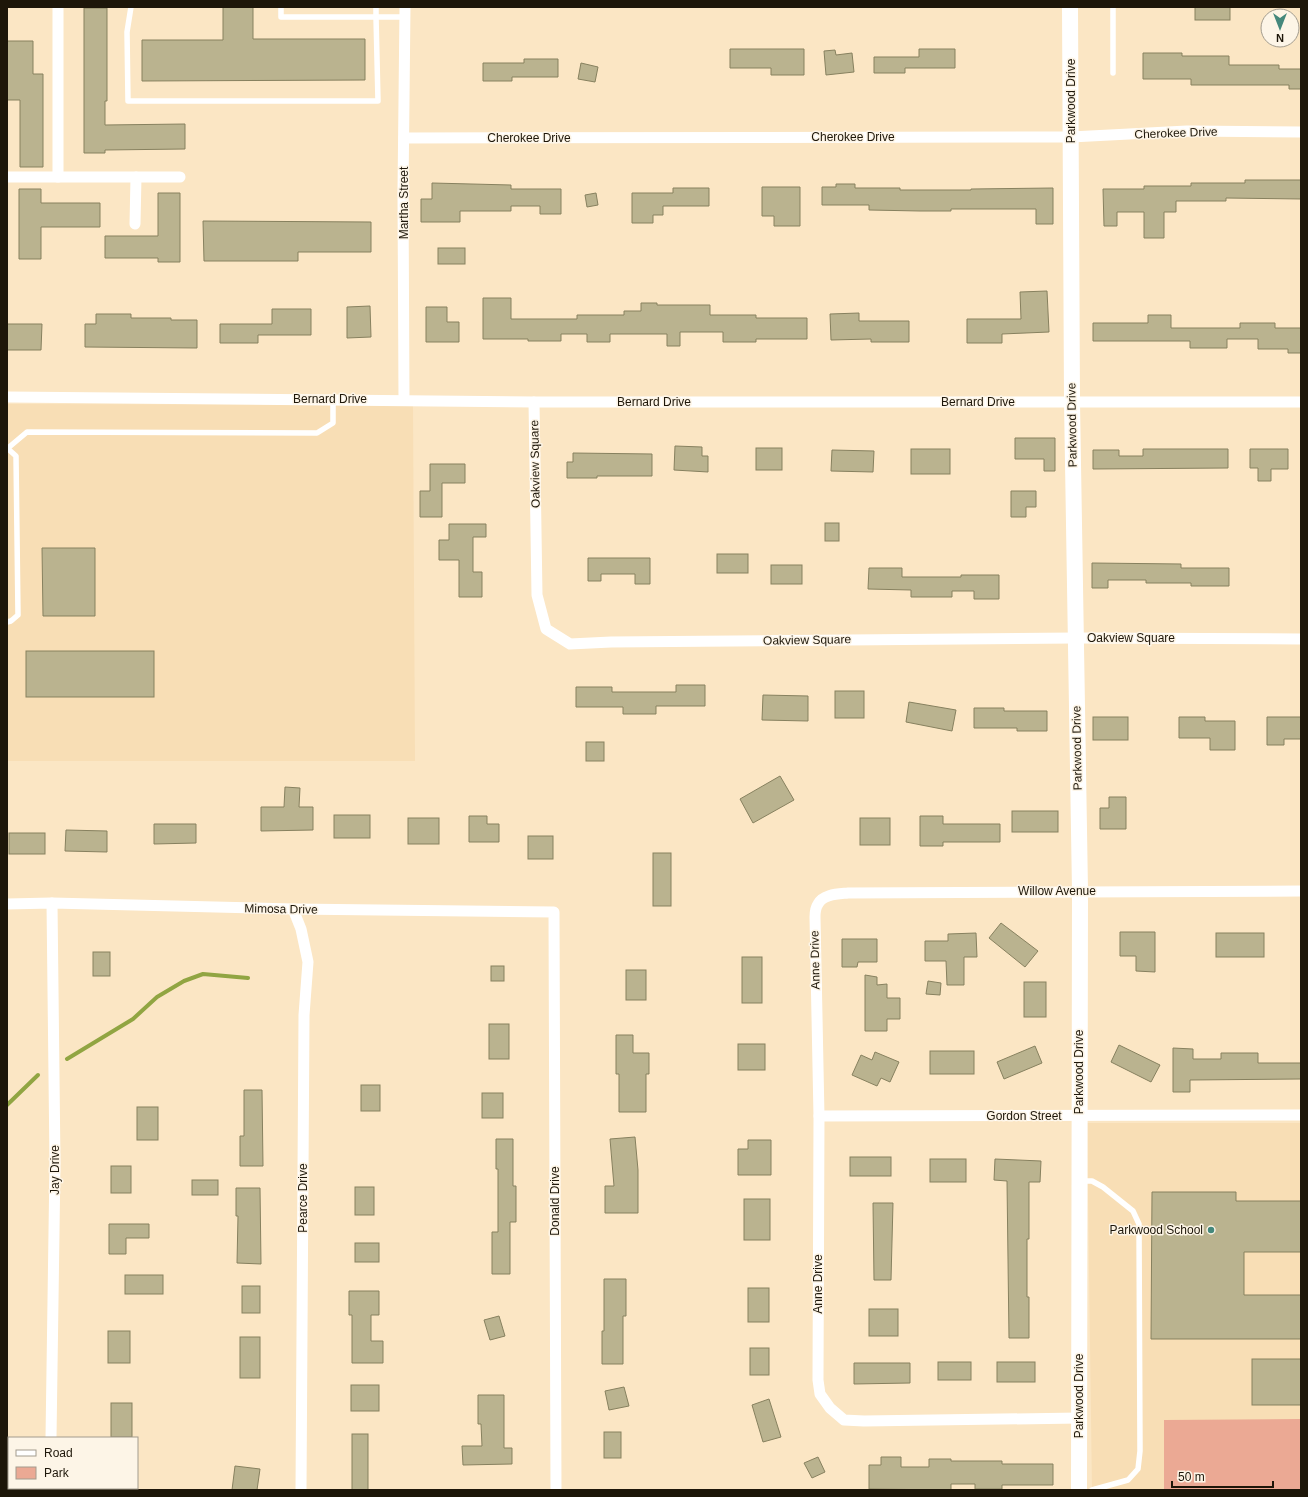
<svg xmlns="http://www.w3.org/2000/svg" width="1308" height="1497" viewBox="0 0 1308 1497" font-family="Helvetica,sans-serif">
  <rect width="100%" height="100%" fill="#fbe6c4"/>
  <g fill="#f8deb5">
    <polygon points="7,404 413,405 415,761 7,761"/>
    <polygon points="1087,1123 1301,1123 1301,1490 1092,1490"/>
  </g>
  <polygon fill="#eba994" points="1301,1419 1301,1490 1164,1490 1164,1420"/>
  <g fill="none" stroke-linecap="round" stroke-linejoin="round">
    <g stroke="#91a542" stroke-width="4">
      <polyline points="67,1059 133,1019 157,997 184,981 203,974 248,978"/>
      <polyline points="7,1105 38,1075"/>
    </g>
  </g>
  <g fill="#bab38f" stroke="#87815f">
    <polygon points="223,7 253,7 253,39 365,39 365,80 142,81 142,40 223,40"/>
    <rect x="1195" y="7" width="35" height="13"/>
    <polygon points="84,8 107,8 107,101 105,101 105,125 185,124 185,149 105,150 105,153 84,153"/>
    <polygon points="7,41 33,41 33,74 43,74 43,167 20,167 20,100 7,100"/>
    <polygon points="730,49 804,49 804,75 771,75 771,68 730,68"/>
    <polygon points="919,49 955,49 955,68 905,68 905,73 874,73 874,57 919,57"/>
    <polygon points="835,50 836,55 852,53 854,72 826,75 824,51"/>
    <polygon points="1143,53 1182,53 1182,56 1229,56 1229,65 1279,65 1279,69 1301,69 1301,89 1289,89 1289,85 1191,85 1191,79 1143,79"/>
    <polygon points="524,59 558,59 558,77 512,77 512,81 483,81 483,63 524,63"/>
    <polygon points="581,63 598,67 595,82 578,79"/>
    <polygon points="1245,180 1301,180 1301,199 1226,198 1226,201 1176,201 1176,212 1164,212 1164,238 1144,238 1144,212 1117,212 1117,226 1104,226 1103,189 1144,189 1144,186 1191,186 1191,183 1245,183"/>
    <polygon points="432,183 511,185 511,189 561,189 561,214 540,214 540,206 511,206 511,211 460,211 460,222 421,222 421,199 432,199"/>
    <polygon points="836,184 855,184 855,188 900,188 900,190 971,190 971,189 1053,188 1053,224 1036,224 1036,209 951,209 951,211 920,211 869,210 869,205 822,205 822,187 836,187"/>
    <polygon points="762,187 800,187 800,226 774,226 774,216 762,216"/>
    <polygon points="673,188 709,188 709,206 663,206 663,215 653,215 653,223 632,223 632,193 673,193"/>
    <polygon points="19,189 41,189 41,203 100,203 100,227 41,227 41,259 19,259"/>
    <polygon points="158,193 180,193 180,262 158,262 158,258 105,258 105,236 158,236"/>
    <polygon points="596,193 598,205 587,207 585,195"/>
    <polygon points="203,221 371,222 371,252 298,252 298,261 204,261"/>
    <rect x="438" y="248" width="27" height="16"/>
    <polygon points="1047,291 1049,332 1002,334 1002,343 967,343 967,319 1021,319 1020,292"/>
    <polygon points="483,298 511,298 511,319 577,319 577,315 624,315 624,311 641,311 641,303 657,303 657,305 710,305 710,315 756,315 756,318 807,318 807,339 756,339 756,342 723,342 723,332 680,332 680,346 667,346 667,334 610,334 610,342 587,342 587,334 561,334 561,341 528,341 528,339 483,339"/>
    <polygon points="370,306 371,337 347,338 347,307"/>
    <polygon points="426,307 447,307 447,322 459,322 459,342 426,342"/>
    <polygon points="272,309 311,309 311,335 258,335 258,343 220,343 220,324 272,324"/>
    <polygon points="859,313 859,321 909,321 909,342 871,342 871,339 831,340 830,314"/>
    <polygon points="96,314 131,314 131,318 171,318 171,320 197,320 197,348 85,347 85,324 96,324"/>
    <polygon points="1148,315 1171,315 1171,328 1240,328 1240,323 1275,323 1275,328 1301,328 1301,353 1288,353 1288,349 1258,349 1258,339 1227,339 1227,348 1190,348 1190,341 1093,341 1093,323 1148,323"/>
    <polygon points="7,324 42,324 41,350 7,350"/>
    <polygon points="1015,438 1055,438 1055,471 1044,471 1044,459 1015,459"/>
    <polygon points="675,446 702,447 702,456 708,456 708,472 674,470"/>
    <rect x="756" y="448" width="26" height="22"/>
    <rect x="911" y="449" width="39" height="25"/>
    <polygon points="1143,449 1228,449 1228,468 1093,469 1093,450 1119,450 1119,456 1143,456"/>
    <polygon points="1250,449 1288,449 1288,469 1271,469 1271,481 1258,481 1258,468 1250,468"/>
    <polygon points="832,450 874,451 873,472 831,471"/>
    <polygon points="573,453 652,454 652,476 597,476 597,478 567,478 567,462 573,462"/>
    <polygon points="430,464 465,464 465,483 442,483 442,517 420,517 420,491 430,491"/>
    <polygon points="1011,491 1036,491 1036,507 1026,507 1026,517 1011,517"/>
    <rect x="825" y="523" width="14" height="18"/>
    <polygon points="449,524 486,524 486,537 473,537 473,572 482,572 482,597 459,597 459,560 439,560 439,540 449,540"/>
    <polygon points="42,548 95,548 95,616 43,616"/>
    <rect x="717" y="554" width="31" height="19"/>
    <polygon points="588,558 650,558 650,584 635,584 635,574 601,574 601,581 588,581"/>
    <polygon points="1092,563 1181,564 1181,568 1229,568 1229,586 1191,586 1191,583 1146,583 1146,580 1108,580 1108,588 1092,588"/>
    <rect x="771" y="565" width="31" height="19"/>
    <polygon points="869,568 902,568 902,577 961,577 961,575 999,575 999,599 974,599 974,591 952,591 952,597 911,597 911,590 868,589"/>
    <rect x="26" y="651" width="128" height="46"/>
    <polygon points="676,685 705,685 705,706 656,706 656,714 623,714 623,707 576,707 576,687 612,687 612,692 676,692"/>
    <rect x="835" y="691" width="29" height="27"/>
    <polygon points="763,695 808,696 808,721 762,720"/>
    <polygon points="909,702 956,710 952,731 906,722"/>
    <polygon points="974,708 1004,708 1004,711 1047,711 1047,731 1017,731 1017,728 974,728"/>
    <rect x="1093" y="717" width="35" height="23"/>
    <polygon points="1179,717 1205,717 1205,721 1235,721 1235,750 1210,750 1210,738 1179,738"/>
    <polygon points="1267,717 1301,717 1301,739 1284,739 1284,745 1267,745"/>
    <rect x="586" y="742" width="18" height="19"/>
    <polygon points="780,776 794,800 753,823 740,799"/>
    <polygon points="285,787 300,788 299,807 313,807 313,830 261,831 261,807 284,807"/>
    <polygon points="1109,797 1126,797 1126,829 1100,829 1100,808 1109,808"/>
    <rect x="1012" y="811" width="46" height="21"/>
    <rect x="334" y="815" width="36" height="23"/>
    <polygon points="469,816 487,816 487,824 499,824 499,842 469,842"/>
    <polygon points="920,816 943,816 943,824 1000,824 1000,842 943,842 943,846 920,846"/>
    <rect x="408" y="818" width="31" height="26"/>
    <rect x="860" y="818" width="30" height="27"/>
    <polygon points="154,824 196,824 196,843 154,844"/>
    <polygon points="66,830 107,831 107,852 65,851"/>
    <rect x="9" y="833" width="36" height="21"/>
    <rect x="528" y="836" width="25" height="23"/>
    <rect x="653" y="853" width="18" height="53"/>
    <polygon points="1001,923 1038,951 1025,967 989,938"/>
    <polygon points="1120,932 1155,932 1155,972 1136,971 1136,956 1120,956"/>
    <polygon points="976,933 977,957 964,957 964,985 947,985 946,961 925,961 925,941 948,941 948,934"/>
    <rect x="1216" y="933" width="48" height="24"/>
    <polygon points="842,939 877,939 877,962 858,962 857,967 842,967"/>
    <rect x="93" y="952" width="17" height="24"/>
    <rect x="742" y="957" width="20" height="46"/>
    <rect x="491" y="966" width="13" height="15"/>
    <rect x="626" y="970" width="20" height="30"/>
    <polygon points="865,975 877,977 877,985 887,984 887,998 900,998 900,1019 887,1019 887,1031 865,1031"/>
    <polygon points="928,981 941,983 940,995 926,994"/>
    <rect x="1024" y="982" width="22" height="35"/>
    <rect x="489" y="1024" width="20" height="35"/>
    <polygon points="616,1035 633,1035 633,1053 649,1053 649,1074 646,1074 646,1112 619,1112 619,1074 616,1074"/>
    <rect x="738" y="1044" width="27" height="26"/>
    <polygon points="1119,1045 1160,1065 1151,1082 1111,1062"/>
    <polygon points="1035,1046 1042,1063 1004,1079 997,1062"/>
    <polygon points="1173,1048 1193,1049 1193,1059 1221,1059 1221,1053 1258,1053 1258,1063 1301,1063 1301,1079 1190,1080 1190,1092 1173,1092"/>
    <rect x="930" y="1051" width="44" height="23"/>
    <polygon points="875,1052 899,1062 890,1082 881,1078 877,1086 852,1075 861,1055 872,1060"/>
    <rect x="361" y="1085" width="19" height="26"/>
    <polygon points="244,1090 262,1090 263,1166 240,1166 240,1136 244,1136"/>
    <rect x="482" y="1093" width="21" height="25"/>
    <rect x="137" y="1107" width="21" height="33"/>
    <polygon points="635,1137 638,1170 638,1213 605,1213 605,1186 614,1186 610,1139"/>
    <polygon points="496,1139 513,1139 513,1186 516,1186 516,1222 510,1222 510,1274 492,1274 492,1232 498,1232 498,1169 496,1169"/>
    <polygon points="748,1140 771,1140 771,1175 738,1175 738,1149 748,1149"/>
    <rect x="850" y="1157" width="41" height="19"/>
    <rect x="930" y="1159" width="36" height="23"/>
    <polygon points="995,1159 1041,1161 1040,1182 1029,1182 1029,1239 1027,1239 1027,1297 1029,1297 1029,1338 1009,1338 1007,1181 994,1180"/>
    <rect x="111" y="1166" width="20" height="27"/>
    <rect x="192" y="1180" width="26" height="15"/>
    <rect x="355" y="1187" width="19" height="28"/>
    <polygon points="236,1188 260,1188 261,1264 237,1263 238,1216 236,1216"/>
    <polygon points="1152,1192 1236,1192 1236,1201 1301,1201 1301,1252 1244,1252 1244,1295 1301,1295 1301,1339 1151,1339"/>
    <rect x="744" y="1199" width="26" height="41"/>
    <polygon points="873,1203 893,1203 891,1280 874,1280"/>
    <polygon points="109,1224 149,1224 149,1238 126,1238 126,1254 109,1254"/>
    <rect x="355" y="1243" width="24" height="19"/>
    <rect x="125" y="1275" width="38" height="19"/>
    <polygon points="604,1279 626,1279 626,1316 623,1316 623,1364 602,1364 602,1331 604,1331"/>
    <rect x="242" y="1286" width="18" height="27"/>
    <rect x="748" y="1288" width="21" height="34"/>
    <polygon points="349,1291 379,1291 379,1315 371,1315 371,1341 383,1341 383,1363 352,1363 352,1315 349,1315"/>
    <rect x="869" y="1309" width="29" height="27"/>
    <polygon points="499,1316 505,1336 490,1340 484,1320"/>
    <rect x="108" y="1331" width="22" height="32"/>
    <rect x="240" y="1337" width="20" height="41"/>
    <rect x="750" y="1348" width="19" height="27"/>
    <rect x="1252" y="1359" width="49" height="46"/>
    <rect x="938" y="1362" width="33" height="18"/>
    <rect x="997" y="1362" width="38" height="20"/>
    <polygon points="854,1363 910,1363 910,1383 854,1384"/>
    <rect x="351" y="1385" width="28" height="26"/>
    <polygon points="624,1387 629,1406 609,1410 605,1391"/>
    <polygon points="478,1395 504,1395 504,1448 512,1448 512,1464 463,1465 462,1446 482,1446 481,1424 478,1424"/>
    <polygon points="769,1399 781,1437 763,1442 752,1405"/>
    <rect x="111" y="1403" width="21" height="34"/>
    <rect x="604" y="1432" width="17" height="26"/>
    <rect x="352" y="1434" width="16" height="56"/>
    <polygon points="818,1457 825,1472 812,1478 804,1463"/>
    <polygon points="881,1457 901,1457 901,1467 929,1467 929,1459 951,1459 951,1461 1002,1461 1002,1464 1053,1464 1053,1485 1002,1485 1002,1489 975,1489 975,1484 951,1484 951,1490 869,1489 869,1465 881,1465"/>
    <polygon points="235,1466 260,1469 257,1490 232,1490"/>
  </g>
  <g fill="none" stroke-linecap="round" stroke-linejoin="round">
    <g stroke="#fff" stroke-width="5.5">
      <polyline points="131,7 127,32 128,101 378,101 376,17 281,17 281,7"/>
      <polyline points="376,7 376,17 405,17"/>
      <polyline points="1113,7 1113,73"/>
      <polyline points="7,448 16,456 18,615 11,621 7,622"/>
      <polyline points="8,448 27,432 317,433 333,423 333,399"/>
      <polyline points="1082,1181 1092,1181 1103,1187 1133,1211 1139,1224 1140,1451 1138,1469 1128,1480 1092,1490"/>
    </g>
    <g stroke="#fff" stroke-width="11">
      <polyline points="58,7 58,177 180,177"/>
      <polyline points="404,138 1071,137 1187,131 1301,132"/>
      <polyline points="7,177 58,177"/>
      <polyline points="135,224 136,177"/>
      <polyline points="7,397 534,402 1301,402"/>
      <polyline points="404,400 403,191 405,7"/>
      <polyline points="534,402 537,595 546,629 570,644 611,642 1075,638 1301,639"/>
      <polyline points="7,904 52,903 293,909 554,912 556,1490"/>
      <polyline points="293,909 301,929 308,962 304,1015 301,1490"/>
      <polyline points="819,1116 1301,1115"/>
      <path d="M1079 1418 864 1421 844 1420 830 1408 820 1394 818 1380 819 1116 815 917C815 913 816 907 818 904 823 894 838 894 848 893L1301 891"/>
      <polyline points="51,1438 55,1163 52,903"/>
      <polyline points="51,1490 51,1488"/>
    </g>
    <polyline stroke="#fff" stroke-width="16" points="1070,7 1072,402 1080,891 1079,1490"/>
  </g>
  <circle fill="#44887c" stroke="#fdf5e7" stroke-width="1.5" cx="1211" cy="1230" r="4"/>
  <g text-anchor="middle" stroke-width="3" stroke-linejoin="round" paint-order="stroke">
    <g font-size="12" fill="#1d1609" stroke="#fdf5e7">
      <text transform="translate(1071 101) rotate(-90)" y="4">Parkwood Drive</text>
      <text transform="translate(1176 133) rotate(-2)" y="4">Cherokee Drive</text>
      <text x="853" y="141">Cherokee Drive</text>
      <text x="529" y="142">Cherokee Drive</text>
      <text transform="translate(404 203) rotate(-90)" y="4">Martha Street</text>
      <text x="330" y="403">Bernard Drive</text>
      <text x="654" y="406">Bernard Drive</text>
      <text x="978" y="406">Bernard Drive</text>
      <text transform="translate(1072 425) rotate(-91)" y="4">Parkwood Drive</text>
      <text transform="translate(535 464) rotate(-91)" y="4">Oakview Square</text>
      <text x="1131" y="642">Oakview Square</text>
      <text transform="translate(807 640) rotate(-1)" y="4">Oakview Square</text>
      <text transform="translate(1077 748) rotate(-91)" y="4">Parkwood Drive</text>
      <text x="1057" y="895">Willow Avenue</text>
      <text transform="translate(281 909) rotate(1)" y="4">Mimosa Drive</text>
      <text transform="translate(815 960) rotate(-91)" y="4">Anne Drive</text>
      <text transform="translate(1079 1072) rotate(-90)" y="4">Parkwood Drive</text>
      <text x="1024" y="1120">Gordon Street</text>
      <text transform="translate(55 1170) rotate(-90)" y="4">Jay Drive</text>
      <text transform="translate(303 1198) rotate(-90)" y="4">Pearce Drive</text>
      <text transform="translate(555 1201) rotate(-90)" y="4">Donald Drive</text>
      <text transform="translate(818 1284) rotate(-90)" y="4">Anne Drive</text>
      <text transform="translate(1079 1396) rotate(-90)" y="4">Parkwood Drive</text>
    </g>
    <g font-size="12" fill="#1d1609" stroke="#fdf5e7" text-anchor="end">
      <text x="1203" y="1234">Parkwood School</text>
    </g>
  </g>
  <rect width="1308" height="1497" fill="none" stroke="#1d1609" stroke-width="16"/>
  <rect x="8" y="1437" width="130" height="52" fill="#fdf5e7" stroke="#a39c8e"/>
  <rect x="16" y="1450" width="20" height="6" fill="#ffffff" stroke="#a39c8e"/>
  <text x="44" y="1457" font-size="12" fill="#1d1609">Road</text>
  <rect x="16" y="1467" width="20" height="12" fill="#eba994" stroke="#a39c8e"/>
  <text x="44" y="1477" font-size="12" fill="#1d1609">Park</text>
  <g transform="translate(1280 28) rotate(180)"><circle r="19" fill="#fdf5e7" stroke="#a39c8e"/>
  <path d="M0-3L7 15L0 10L-7 15Z" fill="#44887c"/>
  <text y="-6" font-size="11" font-weight="bold" text-anchor="middle" fill="#1d1609">N</text>
  </g>
  <path d="M1172 1481v6h101v-6" fill="none" stroke="#1d1609" stroke-width="2"/>
  <text x="1178" y="1481" font-size="12" fill="#1d1609" stroke="#fdf5e7" stroke-width="3" paint-order="stroke">50 m</text>
</svg>
